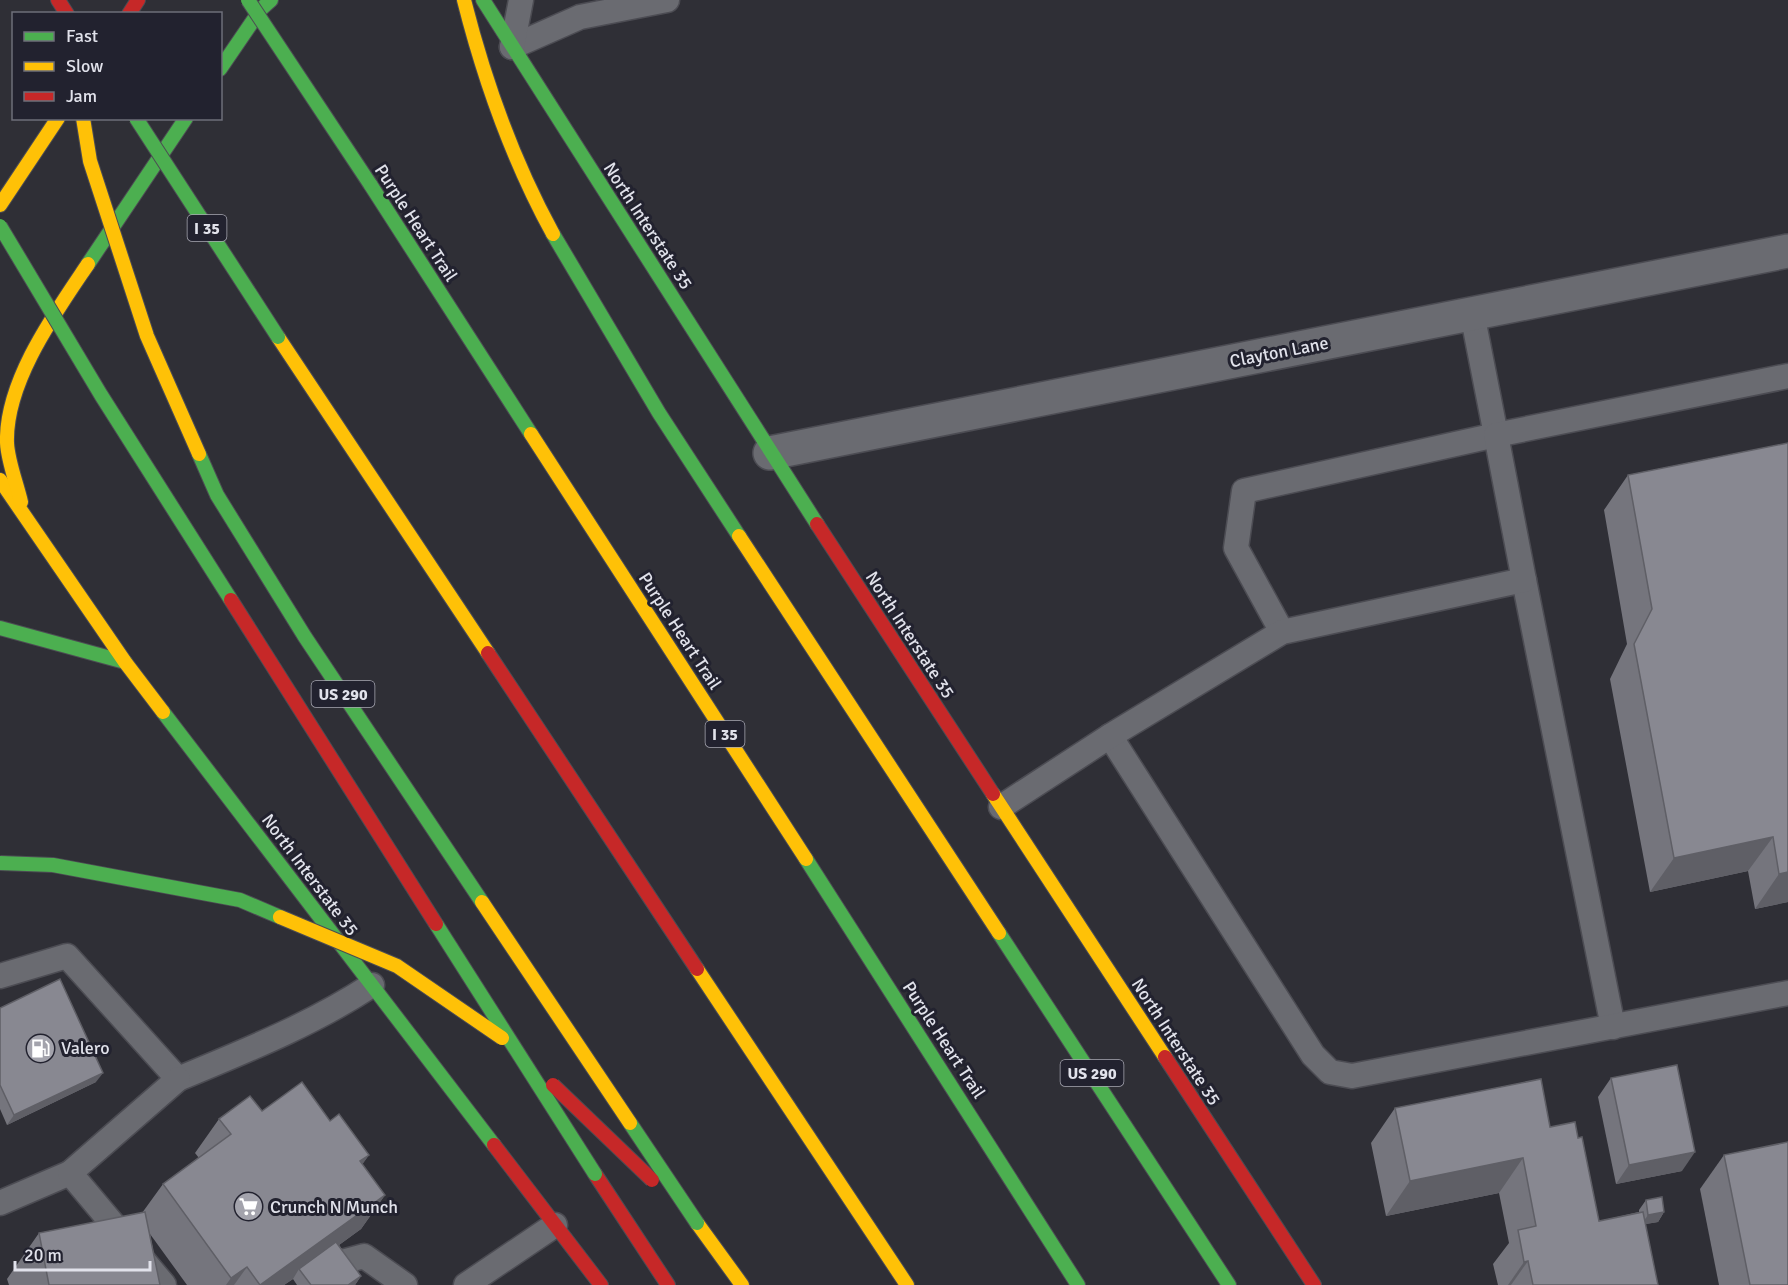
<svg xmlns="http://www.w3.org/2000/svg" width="1788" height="1285" viewBox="0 0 1788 1285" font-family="Signika,sans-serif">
  <rect width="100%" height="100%" fill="#2f2f36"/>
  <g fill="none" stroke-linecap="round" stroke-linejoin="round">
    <defs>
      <g id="lane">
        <polyline points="512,47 580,17 667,0"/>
        <polyline points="512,47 521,0"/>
        <polyline points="1524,580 1613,1027"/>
        <polyline points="1282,632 1236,548 1244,491 1496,435 1472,313"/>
        <polyline points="1110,736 1313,1055 1330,1072 1352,1076 1788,993"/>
        <polyline points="1001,807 1110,736 1282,632 1524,580 1496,435 1788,376"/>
        <path d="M0 976 67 956 178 1079C245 1051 311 1025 372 985"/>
        <polyline points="0,1203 70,1173"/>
        <polyline points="338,1263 364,1256 405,1285"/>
        <polyline points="164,1285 70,1173 178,1079"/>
        <polyline points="466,1285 555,1225"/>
      </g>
      <polyline id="street" points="770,453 1788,251"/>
      <g id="fast">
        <polyline points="483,0 817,524"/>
        <polyline points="220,69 261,9 271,0"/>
        <polyline points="370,184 531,434"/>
        <polyline points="553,234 659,413 739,536"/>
        <polyline points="88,264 186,118"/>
        <polyline points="0,628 125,662"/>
        <polyline points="163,712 494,1145"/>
        <polyline points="806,859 1078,1285"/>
        <polyline points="999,933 1229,1285"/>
      </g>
      <g id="slow">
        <path d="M464 0C485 83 512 159 553 234"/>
        <polyline points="0,205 58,118"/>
        <polyline points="278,337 488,653"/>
        <polyline points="531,434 806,859"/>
        <polyline points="0,480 125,662 163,712"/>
        <path d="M21 502C17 484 8 462 7 443 5 382 55 313 88 264"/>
        <polyline points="739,536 999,933"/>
        <polyline points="993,794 1165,1057"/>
        <polyline points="697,969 907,1285"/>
        <polyline points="697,1223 742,1285"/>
      </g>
      <g id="jam">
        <polyline points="58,0 67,14"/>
        <polyline points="129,14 138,0"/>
        <polyline points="817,524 993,794"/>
        <polyline points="488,653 697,969"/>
        <polyline points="1165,1057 1314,1285"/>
        <polyline points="494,1145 601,1285"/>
        <polyline points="595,1174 668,1285"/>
      </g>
    </defs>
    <use href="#lane" stroke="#4c4c53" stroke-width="27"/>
    <use href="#street" stroke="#4c4c53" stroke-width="36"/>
    <use href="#fast" stroke="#4c4c53" stroke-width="16"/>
    <use href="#slow" stroke="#4c4c53" stroke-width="16"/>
    <use href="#jam" stroke="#4c4c53" stroke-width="16"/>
    <use href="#lane" stroke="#6a6b71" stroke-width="24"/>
    <use href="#street" stroke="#6a6b71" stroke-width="33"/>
    <use href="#fast" stroke="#4caf50" stroke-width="14"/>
    <use href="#slow" stroke="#ffc107" stroke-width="14"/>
    <use href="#jam" stroke="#c62828" stroke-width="14"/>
    <defs>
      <g id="fast-bridge">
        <polyline points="248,0 370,184"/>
        <polyline points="136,118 278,337"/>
        <polyline points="0,226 101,395 231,600"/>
        <polyline points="199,454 217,495 305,637 482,902"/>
        <polyline points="0,863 53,865 240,900 280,917"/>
        <polyline points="436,924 595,1174"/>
        <polyline points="630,1123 697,1223"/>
      </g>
      <g id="slow-bridge">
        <polyline points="83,118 90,161 147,336 199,454"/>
        <polyline points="482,902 630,1123"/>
        <polyline points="280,917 397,966 502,1038"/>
      </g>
      <g id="jam-bridge">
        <polyline points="231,600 436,924"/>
        <polyline points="553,1085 652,1180"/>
      </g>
    </defs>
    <use href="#fast-bridge" stroke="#4c4c53" stroke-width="16" stroke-linecap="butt"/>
    <use href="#slow-bridge" stroke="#4c4c53" stroke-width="16" stroke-linecap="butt"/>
    <use href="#jam-bridge" stroke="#4c4c53" stroke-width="16" stroke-linecap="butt"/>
    <use href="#fast-bridge" stroke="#4caf50" stroke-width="14"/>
    <use href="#slow-bridge" stroke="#ffc107" stroke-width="14"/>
    <use href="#jam-bridge" stroke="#c62828" stroke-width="14"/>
  </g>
  <g fill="#75757d">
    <polygon points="1788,443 1788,902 1755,909 1748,871 1650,892 1610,679 1627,644 1604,510 1628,475"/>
    <polygon points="0,1008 96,1082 7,1125 0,1109"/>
    <polygon points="1611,1078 1682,1171 1616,1184 1598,1097"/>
    <polygon points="1395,1108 1550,1127 1578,1138 1599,1221 1639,1212 1639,1210 1646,1200 1664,1212 1658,1222 1645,1224 1658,1285 1498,1285 1493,1264 1509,1243 1499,1193 1386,1216 1371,1143"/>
    <polygon points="262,1111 330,1121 369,1155 362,1164 385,1195 361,1229 339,1245 361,1276 355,1285 297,1285 293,1279 284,1285 187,1285 150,1234 160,1285 9,1285 7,1279 39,1233 142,1213 163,1184 199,1158 195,1153 219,1119"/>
    <polygon points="1724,1155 1788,1285 1719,1285 1700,1189"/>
  </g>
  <g fill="#5f5f66">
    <polygon points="1773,837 1748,871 1650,892 1674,858"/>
    <polygon points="1788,872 1788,902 1755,909 1779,874"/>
    <polygon points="103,1073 96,1082 7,1125 14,1115"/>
    <polygon points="1695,1152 1682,1171 1616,1184 1629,1165"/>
    <polygon points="369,1155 345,1189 360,1161"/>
    <polygon points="1523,1158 1499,1193 1386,1216 1410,1181"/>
    <polygon points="385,1195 361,1229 302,1272 299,1269 293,1279 284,1285 260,1285"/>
    <polygon points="1664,1212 1658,1222 1641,1225 1648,1215"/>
    <polygon points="1528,1261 1511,1285 1508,1285 1524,1262"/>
    <polygon points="247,1267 234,1285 226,1285 231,1278"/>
    <polygon points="361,1276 355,1285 348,1285"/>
  </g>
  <g fill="#888891" stroke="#5f5f66" stroke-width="1.5">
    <polygon points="1788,443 1788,872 1779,874 1773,837 1674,858 1634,644 1652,609 1628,475"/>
    <polygon points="60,979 103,1073 14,1115 0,1085 0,1008"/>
    <polygon points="1677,1065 1695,1152 1629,1165 1611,1078"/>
    <polygon points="1541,1079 1550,1127 1575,1122 1578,1138 1582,1137 1599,1221 1643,1212 1658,1285 1533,1285 1528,1261 1524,1262 1518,1230 1536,1226 1523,1158 1410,1181 1395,1108"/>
    <polygon points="302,1082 330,1121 339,1114 369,1155 360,1161 385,1195 260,1285 247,1267 231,1278 163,1184 231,1134 219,1119 250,1096 262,1111"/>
    <polygon points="1788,1142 1788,1285 1750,1285 1724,1155"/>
    <polygon points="1662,1197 1664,1212 1648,1215 1646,1200"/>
    <polygon points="145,1212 160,1285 49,1285 39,1233"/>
    <polygon points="336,1242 361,1276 348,1285 311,1285 299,1269"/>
  </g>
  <defs>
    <symbol id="fuel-disc" viewBox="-11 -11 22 22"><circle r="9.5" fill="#a3a3ac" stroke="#22222f"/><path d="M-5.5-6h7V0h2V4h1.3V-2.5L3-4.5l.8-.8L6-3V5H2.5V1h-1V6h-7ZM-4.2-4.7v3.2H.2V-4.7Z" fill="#fff"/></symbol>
    <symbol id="supermarket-disc" viewBox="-11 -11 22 22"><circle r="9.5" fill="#a3a3ac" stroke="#22222f"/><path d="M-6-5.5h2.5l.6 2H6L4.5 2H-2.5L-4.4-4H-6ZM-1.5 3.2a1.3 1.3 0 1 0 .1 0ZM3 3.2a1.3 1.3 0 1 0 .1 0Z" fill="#fff"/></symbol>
  </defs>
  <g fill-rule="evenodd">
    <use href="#fuel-disc" x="24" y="1032" width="33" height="33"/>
    <use href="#supermarket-disc" x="232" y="1190" width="33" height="33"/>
  </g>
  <g text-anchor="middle" stroke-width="6" stroke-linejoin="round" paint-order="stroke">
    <g fill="#22222f" stroke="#a8a8b3" stroke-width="1.5">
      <rect x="187.5" y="215" width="39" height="26" rx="4.5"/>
      <rect x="311.5" y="681" width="63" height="26" rx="4.5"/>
      <rect x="705.5" y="721" width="39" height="26" rx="4.5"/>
      <rect x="1060.5" y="1060" width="63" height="26" rx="4.5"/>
    </g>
    <g font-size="16" font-weight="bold" fill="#e1e2eb">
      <text x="207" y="234">I 35</text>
      <text x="343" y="700">US 290</text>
      <text x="725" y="740">I 35</text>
      <text x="1092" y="1079">US 290</text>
    </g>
    <g font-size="18" fill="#e1e2eb" stroke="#22222f">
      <text transform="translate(416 223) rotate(57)" y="6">Purple Heart Trail</text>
      <text transform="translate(648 226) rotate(57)" y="6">North Interstate 35</text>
      <text transform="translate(1279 352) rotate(-11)" y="6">Clayton Lane</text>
      <text transform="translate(680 631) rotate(57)" y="6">Purple Heart Trail</text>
      <text transform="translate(910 635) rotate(57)" y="6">North Interstate 35</text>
      <text transform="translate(310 875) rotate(53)" y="6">North Interstate 35</text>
      <text transform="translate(944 1040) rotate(57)" y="6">Purple Heart Trail</text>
      <text transform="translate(1176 1042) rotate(57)" y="6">North Interstate 35</text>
    </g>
    <g font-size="18" fill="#e1e2eb" stroke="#22222f" text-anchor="start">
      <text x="61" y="1054">Valero</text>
      <text x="270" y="1213">Crunch N Munch</text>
    </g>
  </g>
  <rect x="12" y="12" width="210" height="108" fill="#22222f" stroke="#6e6f7a" stroke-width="1.5"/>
  <rect x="24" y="32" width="30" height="9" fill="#4caf50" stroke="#6e6f7a" stroke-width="1.5"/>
  <text x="66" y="42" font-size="18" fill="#e1e2eb">Fast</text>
  <rect x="24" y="62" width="30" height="9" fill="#ffc107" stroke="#6e6f7a" stroke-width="1.5"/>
  <text x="66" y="72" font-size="18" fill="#e1e2eb">Slow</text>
  <rect x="24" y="92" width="30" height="9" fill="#c62828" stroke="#6e6f7a" stroke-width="1.5"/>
  <text x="66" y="102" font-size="18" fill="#e1e2eb">Jam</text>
  <path d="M15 1261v9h135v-9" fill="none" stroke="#e1e2eb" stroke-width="3"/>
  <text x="24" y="1261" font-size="18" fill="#e1e2eb" stroke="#22222f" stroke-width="4.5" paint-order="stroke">20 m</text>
</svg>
